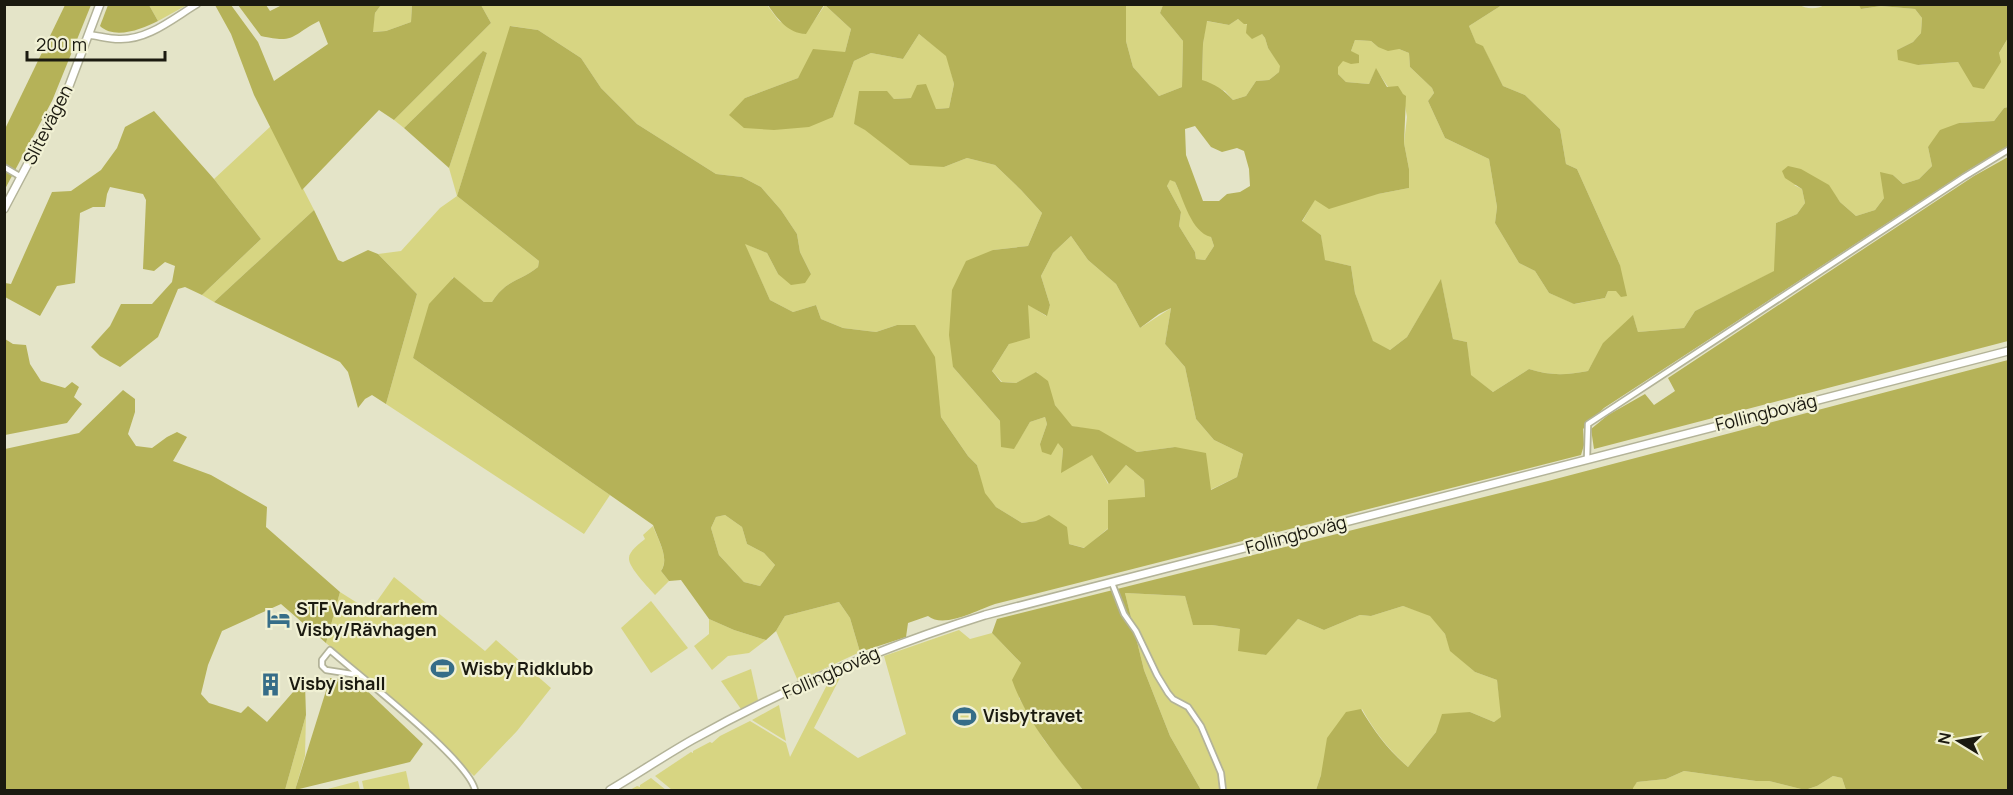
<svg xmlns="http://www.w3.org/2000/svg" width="2013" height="795" viewBox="0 0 2013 795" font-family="Manrope,sans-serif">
  <rect width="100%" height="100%" fill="#e4e4c8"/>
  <g fill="#d7d582">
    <path d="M1798 4C1805 9 1817 10 1824 5L1859 4 1862 9 1881 6 1915 9 1922 18 1921 33 1913 42 1897 50 1918 65 1958 62 1964 71 1999 53 2008 38V107L2004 108 1994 121 1959 123 1928 147 1932 166 1919 179 1903 184 1893 175 1884 198 1875 210 1856 216 1840 202 1828 185H1794L1802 189 1805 203 1797 214 1776 223 1775 271 1695 311 1684 328 1638 332 1633 316 1604 343 1588 371C1567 375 1550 376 1529 369L1493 392 1470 375 1467 342 1453 339 1441 280 1407 337 1390 350 1373 342 1355 293 1351 266 1324 260 1321 235 1302 222 1315 199 1378 194 1409 188V169L1404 143 1407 117 1403 94 1388 87 1376 69 1369 84 1346 82 1338 74 1337 67 1351 51 1355 40 1371 41 1378 47 1399 49 1409 53 1410 67 1432 88 1434 93 1428 101 1445 138 1489 159 1497 207 1495 223 1519 263 1535 271 1549 293 1575 304 1605 298 1608 291H1616L1620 265 1577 169 1566 164 1560 129 1525 95 1503 86 1483 47 1476 44 1469 26 1502 5Z"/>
    <polygon points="149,5 187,5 158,21"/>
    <polygon points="381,5 412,5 411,22 386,31 372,32 375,13"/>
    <path d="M481 5H767L779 21 805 34 825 5 851 29 845 52 806 66 798 78 745 98 833 117 854 61 871 53 903 59 919 34 947 56 954 84 949 108 936 109 911 98 894 99 886 91 854 124 944 167 967 158 995 165 1021 190 1042 213 1028 246 993 250 953 367 1000 421 1014 448 1030 422 1045 417 1047 424 1040 444 1058 442 1063 449 1062 460 1092 454 1108 484 1126 465 1144 480 1145 497 1085 548 1069 544 1036 521 1022 523 996 507 984 493 977 465 968 456 941 417 937 388 897 325 876 332 843 328 821 319 816 305 793 312 770 300 744 243 767 253 778 274H811L800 252 797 234 781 210 761 187 742 177 716 174 637 124 601 88 581 58 538 30 511 26 457 196 539 261 538 267C519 282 507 279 492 302H484L453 277 413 358 610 495 584 534 386 404 417 294 378 254 401 251 440 208 457 196 449 168 487 53 482 52 404 128 394 120 491 23Z"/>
    <polygon points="1126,5 1163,5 1160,13 1183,41 1182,87 1159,96 1133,67 1126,41"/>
    <polygon points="1238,19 1262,34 1265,38 1268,48 1281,66 1279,72 1269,80 1256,81 1246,96 1233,100 1225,91 1202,81 1203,44 1206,21 1229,25"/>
    <polygon points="271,126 314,210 214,302 202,295 261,239 214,179"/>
    <polygon points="1170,179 1175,182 1181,195 1211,237 1214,246 1205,260 1196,259 1195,252 1179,226 1181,212 1167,186"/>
    <polygon points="1071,236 1088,260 1116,284 1140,328 1171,308 1165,344 1185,367 1196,419 1214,440 1243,454 1237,477 1210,490 1175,447 1137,452 1099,431 1071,426 1055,405 1037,372 1016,383 1002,382 992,371 1009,344 1028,304 1046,316 1050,305 1041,276 1053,253"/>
    <polygon points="725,515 742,527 747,544 764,553 775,565 760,586 744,582 719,555 711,528 716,517"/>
    <path d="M653 526C658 540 670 558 661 571L669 581 655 595C649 588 628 567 629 558 629 551 640 543 645 539L643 535Z"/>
    <polygon points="394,577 485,651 496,640 551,688 517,731 474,776 414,719 326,643 340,592 370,611"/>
    <path d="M1125 593 1185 596 1193 624 1212 625 1240 629 1258 653 1265 655 1298 619 1324 630 1360 615 1371 616 1403 606 1430 615 1445 634 1451 651 1475 672 1497 680 1502 717 1494 722 1470 712 1436 732 1408 767C1389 750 1374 731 1362 709L1321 775 1316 790H1201L1170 736 1144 670Z"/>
    <polygon points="651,601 688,648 651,673 621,628"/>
    <polygon points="839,602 850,618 860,652 798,681 776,631 785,616"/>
    <polygon points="709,619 734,630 766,640 749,653 728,656 712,670 694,646 709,634"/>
    <polygon points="959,630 970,639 992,633 1021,663 1019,698 1044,740 1083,790 672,790 655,776 691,752 693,753 693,751 710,742 712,743 720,736 750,721 786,743 790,757 830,679 843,672 814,728 858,758 906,734 884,656"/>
    <polygon points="751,669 758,700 741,709 721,681"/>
    <polygon points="779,705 786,741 752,720"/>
    <polygon points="306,715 305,756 295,790 285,790"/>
    <polygon points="406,771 410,790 364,790 362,781"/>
    <polygon points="1684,771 1756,781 1769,781 1805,790 1817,786 1833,776 1842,778 1846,790 1633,790 1632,788 1637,782 1666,779"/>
    <polygon points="651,778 666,790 630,790 637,786 640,787 640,785"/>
    <polygon points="358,781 360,790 324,790"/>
  </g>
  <g fill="#b5b258" fill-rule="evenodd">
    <path d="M767 4H824V5L806 34C787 33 778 19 767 4Z"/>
    <polygon points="65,5 91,5 52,101 5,189 4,131"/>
    <path d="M108 5H149L158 21C142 29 115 40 100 26Z"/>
    <path d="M215 5H231L258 42 274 81 328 44 319 21C291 35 296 44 261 36L238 5H266L270 11 282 5H381L375 13 373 32 386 31 411 22 412 5H481L491 23 394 120 379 110 302 190 254 95 231 34Z"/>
    <path d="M825 5H1126V41L1133 67 1159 96 1182 87 1183 41 1160 13 1163 5H1502L1469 26 1476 43 1483 46 1503 86 1525 95 1560 129 1566 164 1577 169 1620 265 1627 296 1621 297 1616 291H1608L1605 298 1574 304 1549 293 1535 271 1519 263 1495 223 1497 207 1489 159 1445 138 1428 101 1434 93 1432 88 1410 67 1409 53 1399 49 1388 51 1378 47 1371 41 1355 40 1351 51 1359 55V63L1351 64 1343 61 1338 67V74L1346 82 1369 84 1376 68 1387 87 1398 86 1403 94 1406 96 1404 143 1409 169V188L1378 194 1329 209 1315 200 1302 221 1321 235 1325 260 1351 266 1355 293 1373 341 1390 350 1407 337 1441 279 1453 339 1467 342 1471 375 1493 392 1529 369C1550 376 1567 375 1588 371L1603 343 1633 315 1638 332 1684 328 1695 311 1774 271 1776 223 1797 214 1805 203 1802 189 1785 178 1782 171 1788 166 1801 169 1829 185 1840 202 1856 216 1875 210 1884 198 1880 172 1893 175 1903 184 1919 179 1932 166 1928 147 1940 130 1959 123 1994 121 2004 108 2008 107V147L1970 169 1604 408 1583 429 1584 445 1581 455 995 604C977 610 944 629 928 616L908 623 906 637 860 652 850 618 839 602 785 616 776 631 766 640 734 630 709 619 681 580 669 581 661 571C670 558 658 540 653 525L413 358 429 304 454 277 484 302H492C507 279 519 282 538 267L539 261 457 196 510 26 538 30 581 58 601 88 637 124 716 174 742 177 761 187 781 210 797 234 800 252 811 274 805 283 791 285 778 274 767 253 745 244 770 300 793 312 816 305 821 319 843 328 876 332 897 325H915L935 357 941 417 968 456 977 465 985 493 996 507 1022 523 1036 521 1049 515 1067 527 1069 544 1084 548 1108 529V500L1145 497 1144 480 1126 465 1109 484 1092 455 1061 473 1063 449 1058 443 1051 455 1042 452 1040 444 1047 424 1045 417 1030 422 1014 449 1001 447 1000 421 953 367 949 335 952 290 966 261 993 250 1028 246 1042 213 1021 190 995 165 967 158 944 167 910 165 865 130 854 124 859 91H887L894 99 911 98 917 85 926 84 936 109 949 108 954 84 946 56 919 34 903 59 871 53 854 61 833 117 809 127 774 130 744 128 729 115 745 98 798 78 813 49 845 52 851 29ZM1238 19 1244 24H1247L1246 33 1252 39 1262 34 1265 38 1268 48 1280 66 1279 72 1269 80 1256 81 1246 96 1233 100C1224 90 1215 84 1202 80L1203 44 1207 21 1229 25ZM1195 126 1211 147 1222 152 1237 148 1244 151 1249 169 1250 186 1240 192 1227 194 1219 201H1203L1186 155 1185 129ZM1170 180 1175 182C1184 200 1191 232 1211 237L1214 246 1205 260 1196 259 1195 252 1179 226 1181 212 1167 186ZM1071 236 1088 260 1116 284 1140 328 1159 314 1171 308 1165 344 1185 367 1196 419 1214 440 1243 454 1237 477 1211 490 1206 453 1175 447 1137 452 1099 430 1072 426 1055 405 1048 381 1036 372 1016 383 1001 382 992 371 1009 344 1030 338 1028 305 1047 316 1050 305 1041 276 1053 253ZM725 515 742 527 747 544 764 553 775 565 760 586 744 582 719 555 711 528 716 517Z"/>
    <polygon points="1859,5 2008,5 2008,38 1999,53 2001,62 1984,89 1973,87 1958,62 1918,65 1898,60 1897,50 1913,42 1921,33 1922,18 1915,9 1881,6 1861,9"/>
    <polygon points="483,51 487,53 449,168 404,128"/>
    <polygon points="154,111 214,179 261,239 202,295 185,287 178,289 158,337 120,367 100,356 91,347 110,326 121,304 152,304 172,282 175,266 165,262 154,271 143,269 146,200 143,194 110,187 107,194 105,207 93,207 80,213 75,283 57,286 40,316 5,297 5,283 11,284 52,192 71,191 101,170 117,148 125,127"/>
    <polygon points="2008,157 2008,341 1594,449 1591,429 1608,415 1645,394 1654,405 1675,391 1668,378 1974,176"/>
    <polygon points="314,210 338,260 343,262 368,250 378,254 417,294 386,404 372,395 365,399 358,408 348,372 340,362 214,302"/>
    <polygon points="5,339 13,344 26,345 30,364 41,381 65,388 72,382 79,387 74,397 82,404 67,423 5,435"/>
    <path d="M2008 360V790H1846L1842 778 1833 776 1817 786 1805 790 1769 781H1756L1684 771 1666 779 1637 782 1633 788V790H1316L1321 775 1327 738 1346 712 1361 709C1374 731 1388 750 1408 767L1436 732 1442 714 1470 712 1494 722 1501 717 1497 680 1475 672 1450 651 1445 634 1430 616 1403 606 1371 616 1360 615 1324 630 1298 619 1266 655 1238 651 1240 629 1212 625H1193L1185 596 1125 593 1144 670 1170 736 1201 790H1083C1056 756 1027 722 1012 680L1021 663 992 633 997 619 1548 481Z"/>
    <polygon points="123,390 135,399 135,412 128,434 136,446 152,448 167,437 177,432 187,437 173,461 211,475 267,507 266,527 340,592 326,643 281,604 222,631 208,665 201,694 209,703 241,713 248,706 267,722 300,684 305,684 306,715 285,790 5,790 5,449 79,433"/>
    <polygon points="330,678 349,680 360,684 423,744 410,762 295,790"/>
  </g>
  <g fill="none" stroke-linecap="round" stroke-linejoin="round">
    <defs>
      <g id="minor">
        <polyline points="4,167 21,177"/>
        <polyline points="1587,459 1588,424 1964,177 2008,150"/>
        <polyline points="1112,583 1124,614 1136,631 1157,675 1168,693 1173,699 1188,707 1201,726 1221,773 1223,790"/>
        <path d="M358 675 326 670 322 666V660L330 650C359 676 468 759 475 790"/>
      </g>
      <path id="tertiary" d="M90 35C99 36 109 39 119 39 148 40 172 19 197 4"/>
      <g id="secondary">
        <polyline points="4,209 69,86 100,4"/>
        <path d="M610 790C637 774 664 756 692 740 785 688 883 647 985 615L2008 351"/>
      </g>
    </defs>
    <use href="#minor" stroke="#b3b398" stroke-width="8"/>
    <use href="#tertiary" stroke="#b3b398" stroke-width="9"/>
    <use href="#secondary" stroke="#b3b398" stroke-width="10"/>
    <use href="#minor" stroke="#fff" stroke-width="4.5"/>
    <use href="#tertiary" stroke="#fff" stroke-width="6"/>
    <use href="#secondary" stroke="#fff" stroke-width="7"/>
  </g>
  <defs>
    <symbol id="hotel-bare" viewBox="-9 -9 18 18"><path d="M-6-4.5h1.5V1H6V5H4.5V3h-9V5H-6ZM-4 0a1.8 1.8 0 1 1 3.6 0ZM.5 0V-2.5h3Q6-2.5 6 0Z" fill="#366d88" stroke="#f1f1d4" stroke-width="2.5" paint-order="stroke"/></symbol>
    <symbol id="stadium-bare" viewBox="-9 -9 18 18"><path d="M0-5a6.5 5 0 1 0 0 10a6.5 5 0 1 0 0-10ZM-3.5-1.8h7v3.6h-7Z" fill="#366d88" stroke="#f1f1d4" stroke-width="2.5" paint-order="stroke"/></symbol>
    <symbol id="building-bare" viewBox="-9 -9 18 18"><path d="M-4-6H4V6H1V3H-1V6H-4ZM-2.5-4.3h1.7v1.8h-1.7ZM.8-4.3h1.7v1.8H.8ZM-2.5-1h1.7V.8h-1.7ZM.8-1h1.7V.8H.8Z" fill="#366d88" stroke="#f1f1d4" stroke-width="2.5" paint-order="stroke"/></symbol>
  </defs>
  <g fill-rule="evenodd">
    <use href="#hotel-bare" x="262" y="602" width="33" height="33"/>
    <use href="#stadium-bare" x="426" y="652" width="33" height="33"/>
    <use href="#building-bare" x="254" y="668" width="33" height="33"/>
    <use href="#stadium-bare" x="948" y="700" width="33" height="33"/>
  </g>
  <g text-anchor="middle" stroke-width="4.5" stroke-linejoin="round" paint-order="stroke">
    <g font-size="18" fill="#1b1a10" stroke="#f1f1d4">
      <text transform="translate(48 125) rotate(-63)" y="6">Slitevägen</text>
      <text transform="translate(1766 413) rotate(-14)" y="6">Follingboväg</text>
      <text transform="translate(1296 535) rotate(-15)" y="6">Follingboväg</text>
      <text transform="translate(831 673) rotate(-24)" y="6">Follingboväg</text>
    </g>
    <g font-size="18" font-weight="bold" fill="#1b1a10" stroke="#f1f1d4" text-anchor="start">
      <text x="296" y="615">STF Vandrarhem<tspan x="296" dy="21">Visby/Rävhagen</tspan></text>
      <text x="461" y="675">Wisby Ridklubb</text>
      <text x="289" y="690">Visby ishall</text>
      <text x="983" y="722">Visbytravet</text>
    </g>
  </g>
  <rect width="2013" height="795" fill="none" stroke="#1b1a10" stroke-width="12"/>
  <g transform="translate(1959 741) rotate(281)" stroke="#f1f1d4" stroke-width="4.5" paint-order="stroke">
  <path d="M0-4.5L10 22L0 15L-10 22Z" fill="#1b1a10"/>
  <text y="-9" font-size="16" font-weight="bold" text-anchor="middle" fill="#1b1a10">N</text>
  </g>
  <path d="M27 51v9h138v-9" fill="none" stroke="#1b1a10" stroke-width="3"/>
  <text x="36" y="51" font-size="18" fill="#1b1a10" stroke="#f1f1d4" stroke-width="4.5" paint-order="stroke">200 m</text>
</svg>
